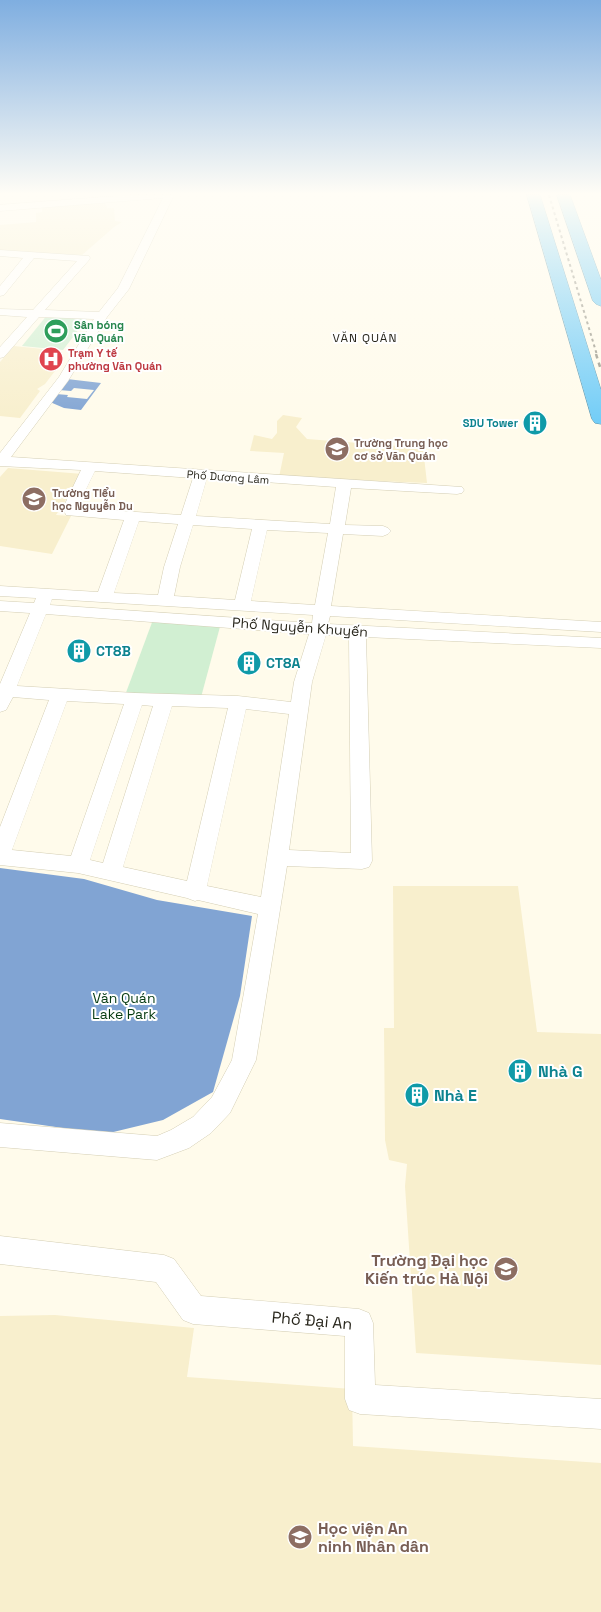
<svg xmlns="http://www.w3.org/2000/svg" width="601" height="1612" viewBox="0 0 601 1612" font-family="'Space Grotesk',sans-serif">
  <rect width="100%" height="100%" fill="#fffbeb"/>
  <g fill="#f8efcd">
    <polygon points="105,202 107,208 114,208 115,221 122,222 114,227 82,255 0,251 0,225 36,222 36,213 42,212 42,207"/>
    <polygon points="14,346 53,350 41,365 58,367 45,384 37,389 40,391 20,418 0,416 0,362"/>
    <polygon points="283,415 302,418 296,427 307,439 423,448 427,483 279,477 284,453 250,451 254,435 272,439 277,433 277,421"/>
    <polygon points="8,468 83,474 56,515 71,516 52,554 0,546 0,477"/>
    <polygon points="393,886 518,886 537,1032 601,1034 601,1365 416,1353 405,1186 407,1164 389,1160 385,1140 384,1028 394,1028"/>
    <polygon points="55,1315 194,1328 187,1377 352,1389 353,1446 601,1463 601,1612 0,1612 0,1316"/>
  </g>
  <g fill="#d1efd2">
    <polygon points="48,314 89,316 63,350 22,346"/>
    <polygon points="154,617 221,623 200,701 124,698"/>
  </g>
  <g fill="#81a4d3">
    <polygon points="67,379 101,383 81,410 64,408 50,402 56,394 68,395 67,397 87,399 94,390 74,388 71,391 59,390"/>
    <polygon points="0,868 84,879 157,900 252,916 240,996 213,1092 163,1120 105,1134 0,1119"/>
  </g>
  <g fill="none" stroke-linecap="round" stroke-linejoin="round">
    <defs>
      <g id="minor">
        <path d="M131 195H174L129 289 107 317 68 381 11 457 462 487 464 490 462 493 457 494 351 488 345 525 383 526 388 528 391 531 388 534 383 536 343 534 331 606 601 622V632L330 616 328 624 601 638V648L366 637 372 861 369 867 362 869 287 866 256 1060 230 1113 211 1133 189 1148 157 1160 0 1147V1123L157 1136 171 1130 193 1117 212 1097 232 1060 258 914 198 900 195 901 187 898 78 873 0 865V827L49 700 13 697 6 710 0 712V684L30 613 0 611V601L34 603 36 598 0 596V586L98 592 124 520 66 515 63 508 81 470 0 466V453L59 377 94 319 39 317 4 357 0 358V347L27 317 0 315V309L33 310 77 261 34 258 4 295 0 296V286L23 258 0 256V250L89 256 90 258 89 260 45 310 99 312 118 288 163 198 0 211V205ZM95 471 193 478 181 515 77 508ZM207 478 336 487 330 524 196 516ZM139 521 178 524 164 567 158 595 114 593ZM193 525 252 529 235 600 174 596 180 567ZM267 530 328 533 315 605 251 601ZM52 599 313 615 312 623 50 605ZM46 614 309 634 294 682 291 702 238 696 135 693 17 686ZM326 635 349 636 351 853 289 850 312 682ZM67 701 124 704 71 856 12 850ZM142 705 153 706 103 863 90 860ZM172 706 228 708 187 881 123 867ZM246 709 289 714 261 897 207 886Z"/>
        <polygon points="0,1236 164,1255 174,1259 201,1296 359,1309 369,1313 373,1323 375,1385 601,1399 601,1429 360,1414 349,1410 345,1399 345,1336 193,1324 183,1320 156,1282 0,1264"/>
      </g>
      <g id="highway">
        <polygon points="527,195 540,195 601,390 601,424 595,423 592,419"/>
        <polygon points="557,195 570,195 601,280 601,306 596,304 593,301"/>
      </g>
    </defs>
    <use href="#minor" stroke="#d4ceb4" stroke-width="1"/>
    <use href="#highway" stroke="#5993ab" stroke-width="1"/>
    <use href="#minor" fill="#fff" fill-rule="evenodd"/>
    <use href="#highway" fill="#73cdf7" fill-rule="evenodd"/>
    <polyline stroke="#989588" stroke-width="2" stroke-dasharray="3 3" stroke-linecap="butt" points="549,195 597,355"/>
    <polyline stroke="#989588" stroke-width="2.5" stroke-dasharray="4.5 4.5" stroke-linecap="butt" points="596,354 601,370"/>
  </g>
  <linearGradient id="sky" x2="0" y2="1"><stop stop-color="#7faee0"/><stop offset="0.46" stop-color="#fffdf6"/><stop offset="1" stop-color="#fffdf6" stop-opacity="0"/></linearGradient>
  <rect width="601" height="421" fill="url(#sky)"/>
  <defs>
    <symbol id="stadium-disc" viewBox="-11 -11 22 22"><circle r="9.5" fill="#2e9e5b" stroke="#fff"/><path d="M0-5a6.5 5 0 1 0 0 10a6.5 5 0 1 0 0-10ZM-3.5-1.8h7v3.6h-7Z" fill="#fff"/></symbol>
    <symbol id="hospital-disc" viewBox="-11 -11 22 22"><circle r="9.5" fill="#e0444e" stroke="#fff"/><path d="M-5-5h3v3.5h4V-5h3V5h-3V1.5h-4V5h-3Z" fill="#fff"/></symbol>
    <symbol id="building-disc" viewBox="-11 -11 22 22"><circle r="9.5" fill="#0f9aa8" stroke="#fff"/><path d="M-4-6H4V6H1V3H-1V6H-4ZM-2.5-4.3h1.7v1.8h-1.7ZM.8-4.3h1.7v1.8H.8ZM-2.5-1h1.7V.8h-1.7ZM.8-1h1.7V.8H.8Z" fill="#fff"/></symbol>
    <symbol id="school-disc" viewBox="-11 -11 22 22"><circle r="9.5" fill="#8d6e63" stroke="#fff"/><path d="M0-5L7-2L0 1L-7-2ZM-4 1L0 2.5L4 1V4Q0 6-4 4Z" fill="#fff"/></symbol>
    <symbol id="university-disc" viewBox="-11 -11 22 22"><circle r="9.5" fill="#8d6e63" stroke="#fff"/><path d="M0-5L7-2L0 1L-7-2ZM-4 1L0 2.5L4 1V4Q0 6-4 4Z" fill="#fff"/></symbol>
  </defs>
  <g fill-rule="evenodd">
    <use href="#stadium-disc" x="42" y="317" width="28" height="28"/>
    <use href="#hospital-disc" x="37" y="345" width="28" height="28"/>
    <use href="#building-disc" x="521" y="409" width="28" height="28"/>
    <use href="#school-disc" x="323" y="435" width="28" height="28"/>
    <use href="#school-disc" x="20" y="485" width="28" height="28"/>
    <use href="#building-disc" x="65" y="637" width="28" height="28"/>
    <use href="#building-disc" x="235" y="649" width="28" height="28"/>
    <use href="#building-disc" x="506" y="1057" width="28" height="28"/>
    <use href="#building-disc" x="403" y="1081" width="28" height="28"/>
    <use href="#university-disc" x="492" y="1255" width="28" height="28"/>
    <use href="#university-disc" x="286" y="1523" width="28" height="28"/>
  </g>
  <g text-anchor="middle" stroke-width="4" stroke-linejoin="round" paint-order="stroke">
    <g font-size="11" font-weight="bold" fill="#27864d" stroke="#fff" text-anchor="start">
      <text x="74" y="329">Sân bóng<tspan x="74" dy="13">Văn Quán</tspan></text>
    </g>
    <g font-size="11" font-weight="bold" fill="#be3a42" stroke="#fff" text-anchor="start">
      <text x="68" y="357">Trạm Y tế<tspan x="68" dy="13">phường Văn Quán</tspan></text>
    </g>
    <g font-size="11" font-weight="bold" fill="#0d838f" stroke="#fff" text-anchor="end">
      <text x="518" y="427">SDU Tower</text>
    </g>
    <g font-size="11" font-weight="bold" fill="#785e54" stroke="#fff" text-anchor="start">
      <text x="354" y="447">Trường Trung học<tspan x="354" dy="13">cơ sở Văn Quán</tspan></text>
      <text x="52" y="497">Trường Tiểu<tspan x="52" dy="13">học Nguyễn Du</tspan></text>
    </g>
    <g font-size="11" fill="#29271d" stroke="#fff">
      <text transform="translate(228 477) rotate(4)" y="4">Phố Dương Lâm</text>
    </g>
    <g font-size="12" letter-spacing="1" fill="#29271d" stroke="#fff">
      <text x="365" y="342">VĂN QUÁN</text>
    </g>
    <g font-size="14" fill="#29271d" stroke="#fff">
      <text transform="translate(300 627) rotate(4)" y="5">Phố Nguyễn Khuyến</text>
    </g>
    <g font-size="14" font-weight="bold" fill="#0d838f" stroke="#fff" text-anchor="start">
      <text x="96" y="656">CT8B</text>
      <text x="266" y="668">CT8A</text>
    </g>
    <g font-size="14" fill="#063b11" stroke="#fff">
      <text x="124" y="1003">Văn Quán<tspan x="124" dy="16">Lake Park</tspan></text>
    </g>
    <g font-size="16" font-weight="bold" fill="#0d838f" stroke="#fff" text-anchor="start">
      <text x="538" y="1077">Nhà G</text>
      <text x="434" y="1101">Nhà E</text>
    </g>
    <g font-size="16" font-weight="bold" fill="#785e54" stroke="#fff" text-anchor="end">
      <text x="488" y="1266">Trường Đại học<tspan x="488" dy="18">Kiến trúc Hà Nội</tspan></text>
      <text x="318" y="1534" text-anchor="start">Học viện An<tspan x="318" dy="18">ninh Nhân dân</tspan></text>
    </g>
    <g font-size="16" fill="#29271d" stroke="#fff">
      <text transform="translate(312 1320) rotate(5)" y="6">Phố Đại An</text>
    </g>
  </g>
</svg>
